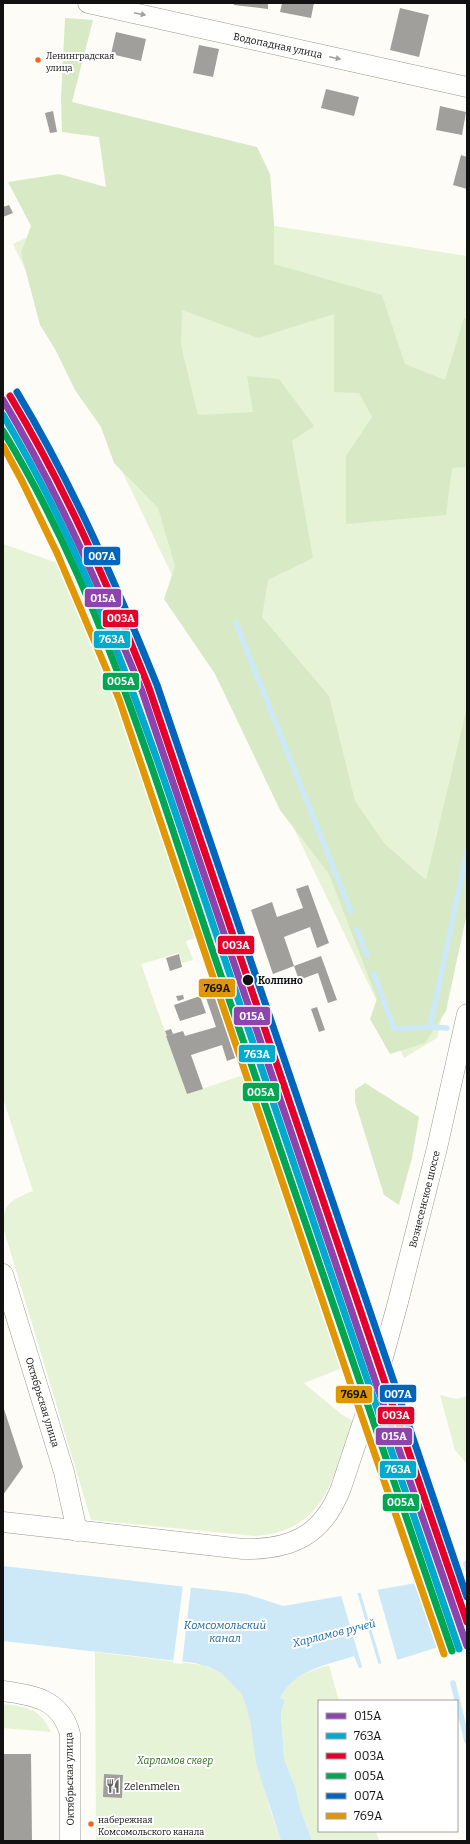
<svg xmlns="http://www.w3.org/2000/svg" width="470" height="1844" viewBox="0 0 470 1844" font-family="Bitter,serif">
  <rect width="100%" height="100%" fill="#fdfcf7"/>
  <g fill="#e7f3d7">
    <polygon points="18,186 467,256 467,900 437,1038 404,1058 13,244 41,231"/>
    <path d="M3 544 72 568 125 697 119 699 202 936 186 941 193 960 182 963 179 953 141 964 187 1094 246 1074 324 1299 345 1367 304 1383 341 1414 353 1421C332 1477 327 1531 255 1536L91 1520 3 1227C3 1202 12 1200 33 1191L3 1098Z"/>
    <polygon points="440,1395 457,1399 467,1396 467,1464 455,1450"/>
    <polygon points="95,1652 203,1665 221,1673 242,1693 250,1720 269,1806 281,1841 96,1841"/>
    <path d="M329 1665 339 1701H319V1831H376L379 1841H312L300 1808 296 1789 284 1759 281 1713 285 1700 279 1698C289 1678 308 1671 329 1665Z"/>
    <path d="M3 1704C27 1707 40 1708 51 1732L3 1728Z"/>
  </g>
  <g fill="#d8eac5">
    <polygon points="65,18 93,20 72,102 257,147 270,174 274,223 274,264 382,295 405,364 445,380 464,318 467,318 467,467 452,468 446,515 346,524 346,456 372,417 359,393 334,392 334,314 258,338 182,310 181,345 198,415 253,412 247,376 279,379 314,426 292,441 313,558 268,580 262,617 329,696 355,801 385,844 426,880 467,707 467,913 446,1011 425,1043 390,1054 370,1019 377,999 329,874 280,810 215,674 164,599 175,566 158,508 114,463 101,427 75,390 55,349 40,325 21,253 31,226 8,182 59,174 106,187 99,137 62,132 61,99"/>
    <polygon points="365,1083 419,1117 412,1158 399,1205 384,1195 355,1102 355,1090"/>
  </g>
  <path fill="#cde8f7" d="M467 1558V1638L397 1660 359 1668 354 1656C327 1665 293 1670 280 1698L285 1700 281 1713 284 1759 296 1789 300 1808 312 1841H281L256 1763 250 1720 242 1694 221 1673 209 1667 195 1663 3 1641V1566L231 1592 246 1594 283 1606 428 1581 464 1562Z"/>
  <g fill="#fdfcf7">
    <polygon points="462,1561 467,1575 467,1640 455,1644 432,1577"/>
    <polygon points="183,1585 191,1586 182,1664 173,1663"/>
    <polygon points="377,1588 398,1662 382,1665 360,1591"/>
    <polygon points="357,1592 379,1666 363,1670 341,1595"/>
  </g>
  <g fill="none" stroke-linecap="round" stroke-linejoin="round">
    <g stroke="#cde8f7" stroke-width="5.5">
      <polyline points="236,623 351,912"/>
      <polyline points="357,930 367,955"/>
      <polyline points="374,974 394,1029 430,1027 447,1028"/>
      <polyline points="430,1027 467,851"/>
      <polyline points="453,1683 467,1741"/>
    </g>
  </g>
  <g fill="#a19f9c">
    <polygon points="234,3 268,3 268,9 234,5"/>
    <polygon points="282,3 314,3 311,18 280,12"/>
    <polygon points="400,8 429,15 419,57 390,50"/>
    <polygon points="116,32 146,39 141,61 111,54"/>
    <polygon points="199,45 219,49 213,77 193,73"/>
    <polygon points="326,89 359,97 354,116 321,108"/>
    <polygon points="440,106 466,112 462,135 436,130"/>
    <polygon points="53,111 57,132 50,133 45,113"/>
    <polygon points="461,155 467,157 467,189 453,185"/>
    <polygon points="9,205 13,213 3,217 3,207"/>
    <polygon points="308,885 329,943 317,948 310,927 284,937 294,966 273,974 251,910 272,902 277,917 303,908 296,889"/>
    <polygon points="179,954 182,967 170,971 166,958"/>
    <polygon points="321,956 337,1000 328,1003 318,973 299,980 294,966"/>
    <polygon points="221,989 244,1055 227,1061 222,1045 191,1055 203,1089 187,1094 166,1036 183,1031 185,1036 216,1027 205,995"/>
    <polygon points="183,995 184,999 178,1001 176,996"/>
    <polygon points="200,996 206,1013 180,1021 174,1005"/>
    <polygon points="317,1007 325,1030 319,1032 311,1009"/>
    <polygon points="171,1029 173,1034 167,1036 165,1031"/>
    <polygon points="360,1360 366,1376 352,1381 346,1366"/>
    <polygon points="3,1406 23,1467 3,1495"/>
    <polygon points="3,1754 31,1754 32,1841 3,1841"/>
    <polygon points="104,1774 123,1775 122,1798 103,1797"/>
  </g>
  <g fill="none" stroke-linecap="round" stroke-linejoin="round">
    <defs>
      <g id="minor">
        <polyline points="88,3 467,87"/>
        <polyline points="3,1274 64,1472 77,1531"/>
        <path d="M3 1522 243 1549C292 1550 323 1535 341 1488L376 1383 398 1302 437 1148 467 1014"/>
        <path d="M3 1691C35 1695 61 1700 70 1734V1841"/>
      </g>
    </defs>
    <use href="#minor" stroke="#979795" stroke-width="21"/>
    <use href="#minor" stroke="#fffffe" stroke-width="20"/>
    <defs>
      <path id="rail-1" d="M3 400C59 493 101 591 142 691L376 1383 467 1646"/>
      <path id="rail-2" d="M3 415C106 586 163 778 227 966 304 1194 381 1421 459 1649"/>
      <path id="rail-3" d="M10 396C66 489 109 587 149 688L384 1380 467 1622"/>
      <path id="rail-4" d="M3 431C102 593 155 779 215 958 294 1189 372 1420 452 1651"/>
      <path id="rail-5" d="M17 392C73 485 116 584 157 685L467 1597"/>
      <polyline id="rail-6" points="3,446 22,481 57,553 119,699 353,1391 444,1654"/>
    </defs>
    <use href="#rail-1" stroke="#fff" stroke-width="10"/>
    <use href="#rail-2" stroke="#fff" stroke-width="10"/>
    <use href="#rail-3" stroke="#fff" stroke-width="10"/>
    <use href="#rail-4" stroke="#fff" stroke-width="10"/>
    <use href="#rail-5" stroke="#fff" stroke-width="10"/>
    <use href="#rail-6" stroke="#fff" stroke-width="10"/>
    <use href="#rail-1" stroke="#8e44ad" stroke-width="7"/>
    <use href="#rail-2" stroke="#00a9ce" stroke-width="7"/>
    <use href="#rail-3" stroke="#e4002b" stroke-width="7"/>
    <use href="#rail-4" stroke="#00a651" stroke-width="7"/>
    <use href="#rail-5" stroke="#0065bd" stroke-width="7"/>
    <use href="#rail-6" stroke="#e09702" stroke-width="7"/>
  </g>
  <defs><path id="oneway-solid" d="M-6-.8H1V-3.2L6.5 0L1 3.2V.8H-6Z"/></defs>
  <g fill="#a0a09f">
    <use href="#oneway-solid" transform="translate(140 14) rotate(12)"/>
    <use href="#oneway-solid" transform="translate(335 58) rotate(12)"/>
  </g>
  <defs>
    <symbol id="restaurant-bare" viewBox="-9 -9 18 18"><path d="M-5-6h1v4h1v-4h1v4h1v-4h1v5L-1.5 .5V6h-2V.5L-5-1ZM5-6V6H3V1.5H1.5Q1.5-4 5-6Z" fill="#646362" stroke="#fff" stroke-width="2.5" paint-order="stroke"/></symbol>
  </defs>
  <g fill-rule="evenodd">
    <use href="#restaurant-bare" x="103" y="1776" width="20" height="20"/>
  </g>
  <g fill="#f26522" stroke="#fff" stroke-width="1.5">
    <circle cx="38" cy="60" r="3.5"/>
    <circle cx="91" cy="1824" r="3.5"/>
  </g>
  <circle fill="#111" stroke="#fff" stroke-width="1.5" cx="248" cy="980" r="6"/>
  <g text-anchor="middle" stroke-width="4" stroke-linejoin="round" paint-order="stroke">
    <g font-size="9" fill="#111" stroke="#fff" text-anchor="start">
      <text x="46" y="59">Ленинградская<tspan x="46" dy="12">улица</tspan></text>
      <text x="98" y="1823">набережная<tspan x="98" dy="12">Комсомольского канала</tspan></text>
    </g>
    <g font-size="10" fill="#111" stroke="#fff">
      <text transform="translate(278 45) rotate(12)" y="4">Водопадная улица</text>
      <text transform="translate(424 1199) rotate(-76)" y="4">Вознесенское шоссе</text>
      <text transform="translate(43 1402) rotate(73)" y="4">Октябрьская улица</text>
      <text transform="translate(69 1779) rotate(-91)" y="4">Октябрьская улица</text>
    </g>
    <g font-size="10" font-weight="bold" fill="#111" stroke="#fff" text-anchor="start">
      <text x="258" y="984">Колпино</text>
    </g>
    <g font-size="10" font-style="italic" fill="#2f6b1f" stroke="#fff">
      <text x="175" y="1764">Харламов сквер</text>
    </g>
    <g font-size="10" fill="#111" stroke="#fff" text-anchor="start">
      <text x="124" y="1790">Zelenmelen</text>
    </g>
    <g font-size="11" font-style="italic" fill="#1768a6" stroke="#fff">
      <text x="225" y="1629">Комсомольский<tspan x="225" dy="13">канал</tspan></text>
      <text transform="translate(334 1633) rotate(-14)" y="4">Харламов ручей</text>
    </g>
  </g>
  <g stroke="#fff" stroke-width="1.5">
    <rect x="83" y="546" width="38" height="20" rx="4" fill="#0065bd"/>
    <rect x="84" y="588" width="38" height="20" rx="4" fill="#8e44ad"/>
    <rect x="102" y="609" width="37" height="19" rx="4" fill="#e4002b"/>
    <rect x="93" y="630" width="38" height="19" rx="4" fill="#00a9ce"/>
    <rect x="102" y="672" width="38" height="19" rx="4" fill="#00a651"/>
    <rect x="217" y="935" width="38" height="20" rx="4" fill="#e4002b"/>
    <rect x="198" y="978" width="38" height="20" rx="4" fill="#e09702"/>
    <rect x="233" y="1006" width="38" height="20" rx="4" fill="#8e44ad"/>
    <rect x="238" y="1044" width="38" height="19" rx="4" fill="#00a9ce"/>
    <rect x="242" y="1082" width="38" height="20" rx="4" fill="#00a651"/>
    <rect x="379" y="1384" width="38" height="19" rx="4" fill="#0065bd"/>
    <rect x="335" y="1385" width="38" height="19" rx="4" fill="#e09702"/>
    <rect x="377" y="1406" width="38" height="19" rx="4" fill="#e4002b"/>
    <rect x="375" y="1427" width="38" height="19" rx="4" fill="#8e44ad"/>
    <rect x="379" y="1460" width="38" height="19" rx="4" fill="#00a9ce"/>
    <rect x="382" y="1493" width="38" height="19" rx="4" fill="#00a651"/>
  </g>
  <g font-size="11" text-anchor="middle" font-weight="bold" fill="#fff">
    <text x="102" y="560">007А</text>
    <text x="103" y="602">015А</text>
    <text x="121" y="622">003А</text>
    <text x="112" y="643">763А</text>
    <text x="121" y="685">005А</text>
    <text x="236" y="949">003А</text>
    <text x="252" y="1020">015А</text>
    <text x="257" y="1058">763А</text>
    <text x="261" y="1096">005А</text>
    <text x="398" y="1398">007А</text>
    <text x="396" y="1419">003А</text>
    <text x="394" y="1440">015А</text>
    <text x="398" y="1473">763А</text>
    <text x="401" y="1506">005А</text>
  </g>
  <g font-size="11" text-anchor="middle" font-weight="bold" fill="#111">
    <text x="217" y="992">769А</text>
    <text x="354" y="1398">769А</text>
  </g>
  <rect width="470" height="1844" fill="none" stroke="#111111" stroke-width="8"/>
  <rect x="318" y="1700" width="140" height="132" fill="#ffffff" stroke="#a0a0a0"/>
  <rect x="326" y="1713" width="20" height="6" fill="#8e44ad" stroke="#a0a0a0"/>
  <text x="354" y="1720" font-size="12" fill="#111111">015А</text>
  <rect x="326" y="1733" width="20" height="6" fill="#00a9ce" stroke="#a0a0a0"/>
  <text x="354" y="1740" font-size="12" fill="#111111">763А</text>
  <rect x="326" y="1753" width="20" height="6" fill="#e4002b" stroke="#a0a0a0"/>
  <text x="354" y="1760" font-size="12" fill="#111111">003А</text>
  <rect x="326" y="1773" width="20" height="6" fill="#00a651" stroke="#a0a0a0"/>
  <text x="354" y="1780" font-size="12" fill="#111111">005А</text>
  <rect x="326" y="1793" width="20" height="6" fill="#0065bd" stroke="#a0a0a0"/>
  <text x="354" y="1800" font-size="12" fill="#111111">007А</text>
  <rect x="326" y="1813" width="20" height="6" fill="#e09702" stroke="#a0a0a0"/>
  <text x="354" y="1820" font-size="12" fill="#111111">769А</text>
</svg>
